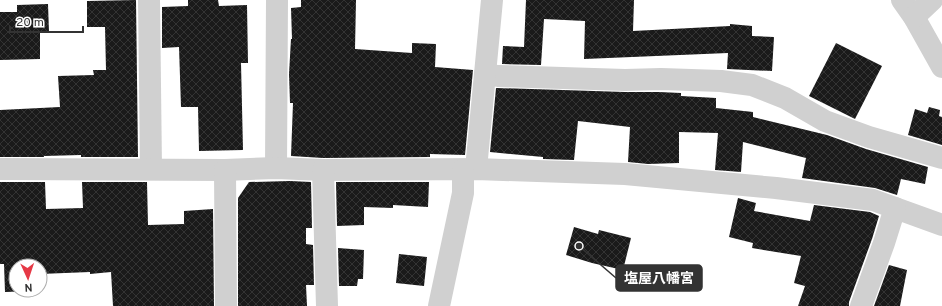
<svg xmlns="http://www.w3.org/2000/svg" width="942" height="306" viewBox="0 0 942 306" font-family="Overpass,'Noto Sans JP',sans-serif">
  <defs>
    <pattern id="building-cross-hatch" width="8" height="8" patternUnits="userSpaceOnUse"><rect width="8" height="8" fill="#1a1a1a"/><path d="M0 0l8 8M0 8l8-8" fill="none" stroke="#333"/></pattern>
  </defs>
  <rect width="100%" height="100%" fill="#fff"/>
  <g fill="url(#building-cross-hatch)">
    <polygon points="136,0 138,157 81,157 81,155 44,156 44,157 0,157 0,110 60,107 58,76 94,75 93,70 106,70 105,27 87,27 87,1"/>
    <polygon points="188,0 218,0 219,6 247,5 248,63 241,63 243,150 199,151 198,107 181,107 179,47 162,48 162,7 188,6"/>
    <polygon points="301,0 356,0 355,49 412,53 412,43 436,44 435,67 473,70 465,155 430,154 430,157 323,158 291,156 293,103 290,103 289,74 291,39 292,39 291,8 301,7"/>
    <polygon points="526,0 634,0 633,31 730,26 730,24 752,26 752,36 774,37 772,71 727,69 728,53 584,59 585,21 544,19 541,65 502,64 503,46 524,47"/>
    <polygon points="48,4 49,32 40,33 40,59 0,60 0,12 17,12 17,5"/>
    <polygon points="836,43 882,66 855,119 809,96"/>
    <polygon points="496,88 625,92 659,92 681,93 681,96 716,98 716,108 753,112 753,117 827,135 866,149 928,167 925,184 901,179 897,195 875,188 802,178 806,158 743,142 741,172 715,170 718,133 679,132 679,163 648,164 628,162 630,127 578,121 574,160 543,159 543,157 490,152"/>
    <polygon points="929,107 940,110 939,116 942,117 942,145 908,135 915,109 927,113"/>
    <polygon points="290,181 311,182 312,228 306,228 306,244 313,245 314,285 306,285 307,306 238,306 238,198 249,182"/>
    <polygon points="0,182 45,182 46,209 83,208 82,182 147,182 148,225 184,224 184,211 213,209 214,306 113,306 111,272 90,274 90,272 40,274 40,266 16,266 16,290 38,290 38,291 5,292 4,264 0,264"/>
    <polygon points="336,182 429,182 428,207 393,205 393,208 364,207 364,225 337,226"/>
    <polygon points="738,198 756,203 754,211 810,221 814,205 870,212 879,216 872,239 849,302 849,306 798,306 805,286 794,283 801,256 752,248 753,243 729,237"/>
    <polygon points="574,227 598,234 599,230 631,238 623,270 592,263 566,255"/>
    <polygon points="338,248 364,250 363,279 358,279 357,286 339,286"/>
    <polygon points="399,254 427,257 424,286 396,283"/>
    <polygon points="889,265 907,270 900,306 874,306"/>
  </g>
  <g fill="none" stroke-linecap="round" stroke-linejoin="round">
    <g stroke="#d0d0d0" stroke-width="22">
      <polyline points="149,0 151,169"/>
      <polyline points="902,0 914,17 942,67"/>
      <polyline points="914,17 932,0"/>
      <polyline points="485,74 498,76 625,80 661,79 721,81 752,85 785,98 825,121 869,137 942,158"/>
      <polyline points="276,168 277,0"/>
      <polyline points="0,169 225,170 276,168 323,170 476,169 625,174 776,188 873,200 942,225"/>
      <polyline points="476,169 492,0"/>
      <polyline points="225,170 226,306"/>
      <polyline points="323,170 327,306"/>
      <polyline points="439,306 463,193 463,170"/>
      <polyline points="861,306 884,243 895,208"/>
    </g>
  </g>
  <path fill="none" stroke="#333" stroke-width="1.5" d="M579 246L616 278"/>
  <circle fill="#333" stroke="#fff" stroke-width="1.5" cx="579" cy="246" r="4"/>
  <rect fill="#333" stroke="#333" stroke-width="1.5" x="616" y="265" width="86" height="26" rx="4"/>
  <g font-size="14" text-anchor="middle" font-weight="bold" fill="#fff">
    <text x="659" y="283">塩屋八幡宮</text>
  </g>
  <g transform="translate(28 278) rotate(177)"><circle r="19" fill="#ffffff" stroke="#adadad"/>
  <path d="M0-3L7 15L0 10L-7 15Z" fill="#e63946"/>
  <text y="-6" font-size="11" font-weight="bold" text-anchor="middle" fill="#333333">N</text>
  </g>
  <path d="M10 26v6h73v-6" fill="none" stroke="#333333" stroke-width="2"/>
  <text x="16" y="26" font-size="12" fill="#333333" stroke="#ffffff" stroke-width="3" paint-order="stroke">20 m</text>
</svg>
